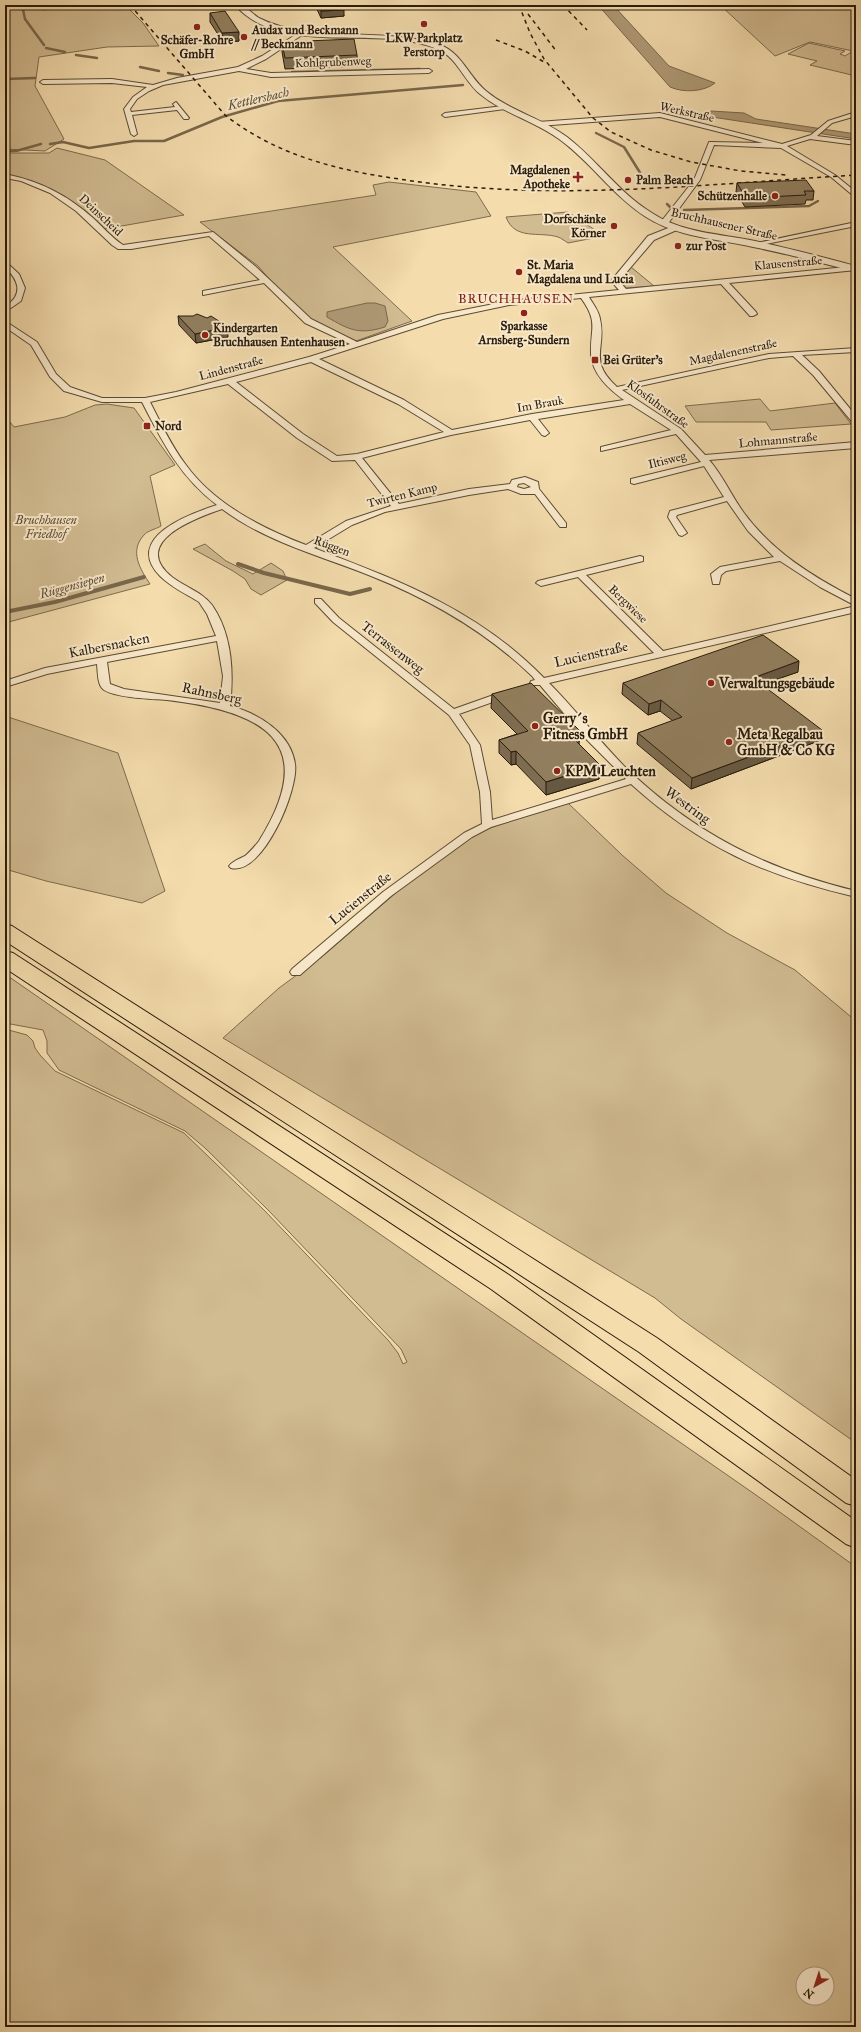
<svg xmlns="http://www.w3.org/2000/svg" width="861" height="2032" viewBox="0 0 861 2032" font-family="'IM FELL Great Primer',serif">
  <rect width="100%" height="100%" fill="#f4dcad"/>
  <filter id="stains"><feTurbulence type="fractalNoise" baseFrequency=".005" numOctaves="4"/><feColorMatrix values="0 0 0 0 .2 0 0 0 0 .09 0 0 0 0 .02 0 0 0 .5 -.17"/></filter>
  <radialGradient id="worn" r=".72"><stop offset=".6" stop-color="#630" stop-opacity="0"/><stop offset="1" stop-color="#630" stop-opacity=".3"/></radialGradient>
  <g fill="#d1bb91" stroke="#7c6b4e" fill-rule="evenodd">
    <polygon points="5,5 39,5 43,10 96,5 125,5 143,23 159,46 107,47 39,57 35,86 64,139 45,151 5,149"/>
    <polygon points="720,5 856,5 856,76 810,65 817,61 788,54 809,43 845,51 840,54 845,56 853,51 810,42 775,56"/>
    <polygon points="57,148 105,160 184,215 99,230 59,196 19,180 5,177 5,153 49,153"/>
    <polygon points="389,182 476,192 491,216 333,247 412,321 356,341 301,316 258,266 200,222 376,195 373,185"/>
    <path d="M568 212 604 236 568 243C565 241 561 238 558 237 539 231 515 241 506 217Z"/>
    <polygon points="631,267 654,286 626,288 618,279 618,277"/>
    <polygon points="760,399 770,411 835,403 851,424 771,430 766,422 696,422 685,406"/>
    <path d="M107 404 134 408 175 465 150 476 161 526C156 529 147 531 144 535 129 551 140 569 150 584L5 623V416L14 427 65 417 95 405Z"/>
    <polygon points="205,544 226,561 253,574 271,563 283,571 287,580 261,595 251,589 245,579 233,571 193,549"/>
    <polygon points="5,716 118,753 165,891 142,903 46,881 5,869"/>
    <polygon points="568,803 622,855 666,893 727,933 795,970 856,1021 856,1443 681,1319 655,1298 223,1038 279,988 324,955 412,879 472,835 503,823"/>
    <path d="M5 974 756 1495 856 1567V2027H5V1029L27 1035 33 1041 35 1048 40 1055 55 1071 184 1133 265 1211 388 1340 398 1353 403 1364 407 1362 401 1349 268 1210 205 1148 185 1131 59 1070 47 1053V1041L43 1030 5 1023ZM803 1974H827V1998H803Z"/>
  </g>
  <g fill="#af9a76" stroke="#79674b">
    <path d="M598 5H613L669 66 715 83C704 92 683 93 670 87Z"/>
    <polygon points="711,111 744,113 756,119 856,134 856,139 712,117 707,114"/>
    <path d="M367 303H375L385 306 388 321 385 327C359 335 349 330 327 317V312Z"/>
  </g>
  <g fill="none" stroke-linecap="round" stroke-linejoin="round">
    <g stroke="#79674b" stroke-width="2.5">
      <polyline points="22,5 25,19 44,45"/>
      <polyline points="46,48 65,52"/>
      <polyline points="76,55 97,58"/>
      <polyline points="140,67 159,71"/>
      <polyline points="292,72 420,69"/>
      <polyline points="168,73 183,75"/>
      <polyline points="5,79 35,78"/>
      <polyline points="596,133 624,147 644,179"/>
      <polyline points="50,144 63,142 89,148 134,141 164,141 222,117 278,101 463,85"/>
      <polyline points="5,151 16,151 41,144"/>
      <polyline points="667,204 671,208"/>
      <polyline points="684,210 809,206 818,201"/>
    </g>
    <g stroke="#79674b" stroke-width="4">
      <polyline points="238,564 264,573 350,594 370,589"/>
      <polyline points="5,612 55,602 144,577"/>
    </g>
    <defs>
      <g id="minor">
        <polygon points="303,30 306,32 305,33 266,59 246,69 271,73 429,69 432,71 429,73 271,77 239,71 163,85 149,91 137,99 130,109 131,112 175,107 173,104 176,102 189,118 188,119 184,119 177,110 132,115 137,134 134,136 131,134 124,109 133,97 147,87 112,83 43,84 40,82 43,80 112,79 153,85 177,78 238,67 262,56"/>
        <polygon points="503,106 506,108 505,109 445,117 442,115 445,113"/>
        <polygon points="856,112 856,116 832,123 817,136 856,141 856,145 810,139 787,146 835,175 856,192 856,198 831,177 781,148 714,145 700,180 667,225 664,225 660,223 694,180 709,142 763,143 660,117 538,126 535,124 538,122 660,113 782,144 811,135 828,121"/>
        <path d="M5 174C39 181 66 194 93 218 103 227 111 237 123 245L213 232 255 266 311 319 357 342 438 315 509 301 619 290 611 281 648 236 676 225 680 227 679 229 654 240 619 281 626 289 856 266V270L729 283 756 312 757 314 753 316H750L721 284 589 297C593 304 599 311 600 319 607 348 587 360 617 387L769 354 856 348V352L802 355 819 371 856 416V424L853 423 813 375 793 356 769 358 622 390 681 429 705 455 856 442V448L709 460C722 474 732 497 744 513 773 552 813 577 856 599V606L820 587 780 561 726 571 721 575 719 584H713L711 574 720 567 774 557 748 531 727 501 677 515 676 517 687 533 682 536 679 535 668 517 670 511 724 497 704 466 634 484 631 483V479L701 462 676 434 601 451V447L671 430 630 404 538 419 549 433 545 436 542 435 530 420 451 435 362 458 399 504 469 489 510 484 512 480 525 477 538 482 539 489 566 523V527H560L535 494H521L508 489 469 495 385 512 352 525 314 548C400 581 478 610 544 678L654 653 578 577 541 586 536 583 538 581 640 556 643 557V561L586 575 663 651 856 606V612L549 683C576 710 599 741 626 768 694 833 765 869 856 891V897C765 876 701 847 631 784L491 827 472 837 391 896 300 975H292L290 972 292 969 383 892 464 833 482 824 480 792 470 745 449 715 333 622 315 603V599H321L339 618 454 709 502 692H510L511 694 510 696 459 714 480 745 490 792 492 820 626 779 584 737 540 685H531L530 683 531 681 535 680 532 676C485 631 431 600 371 576 321 556 266 542 222 509 196 518 129 542 172 577 185 587 202 592 212 605 232 634 234 672 230 706 258 713 291 733 295 764 299 789 263 876 231 868L229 866C233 861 239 859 245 856 250 852 255 846 259 841 322 740 261 711 167 700 152 699 117 698 104 690 97 685 98 672 97 664L47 674 5 687V681L45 668 216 636 207 614 199 602C186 594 171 587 160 576 123 538 189 514 217 505 180 477 163 443 142 402H102L64 391 50 377 31 345 5 327V321L37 342 56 374 70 387 102 398H145L176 392 309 357 350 344 305 323 264 283 203 295V291L260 280 209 236 131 249H118L112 245 76 211 50 193 21 181 5 178ZM581 298C599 323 590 328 591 354 592 374 609 389 624 400L532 414 452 430 404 400 319 359 443 319 509 305ZM311 362 398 404 444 432 357 454 337 456 303 434 236 382ZM228 384 297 438 332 461 355 460 391 506 346 521 306 545C262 528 214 504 186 465 171 446 161 423 150 402ZM524 483 531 487 524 489 517 487 518 484ZM217 641 223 676 220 703 124 689 110 684 107 662Z"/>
        <polygon points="856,222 856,226 756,246 752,244"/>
        <path d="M5 261 19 274 25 288 21 301 5 312V307C24 294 19 281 5 267Z"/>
      </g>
      <path id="tertiary" d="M235 5H243C248 9 254 15 259 18 309 44 384 26 440 45 461 52 469 77 486 91 510 111 542 118 567 137 597 160 619 193 652 213 682 233 721 234 755 241 789 248 822 257 856 266V272C822 263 788 254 753 247 718 239 677 237 646 217 613 196 591 162 559 139 535 121 504 114 480 94 464 81 457 57 437 49 377 23 283 59 235 5Z"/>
      <g id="motorway">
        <polygon points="5,924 12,926 657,1338 856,1480 856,1506 846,1503 639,1352 5,941"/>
        <polygon points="5,951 13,953 509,1275 856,1521 856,1548 846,1544 491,1289 5,968"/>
      </g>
    </defs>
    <use href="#minor" stroke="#5b4b33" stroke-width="2"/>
    <use href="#tertiary" stroke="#5b4b33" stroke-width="2"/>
    <use href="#motorway" stroke="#281b0a" stroke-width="2"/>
    <use href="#minor" fill="#f8e8ca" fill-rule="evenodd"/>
    <use href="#tertiary" fill="#f8e8ca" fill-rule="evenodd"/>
    <use href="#motorway" fill="#f4dcad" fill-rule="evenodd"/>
    <g stroke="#281b0a" stroke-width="1.5" stroke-dasharray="4 4" stroke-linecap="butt">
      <path d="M130 5 225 115C276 155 336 170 399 179 551 203 704 184 856 175"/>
      <polyline points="519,5 530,33 544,59 593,118 611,132 651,150 691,162 741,171 786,175"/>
      <polyline points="563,5 587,30"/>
      <polyline points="528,14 557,52"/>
      <polyline points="496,40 525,51 544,62"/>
    </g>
  </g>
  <g fill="#7e6d52" stroke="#281b0a">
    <polygon points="283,5 298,5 284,6"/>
    <polygon points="315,5 341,5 344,16 321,18"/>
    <polygon points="210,13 239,41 223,42 210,22"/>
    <polygon points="282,42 357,55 358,66 285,69 282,52"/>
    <polygon points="737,183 814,191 813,200 806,200 805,204 745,207 736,192"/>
    <polygon points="178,316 228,337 196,343 179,325"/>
    <polygon points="798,672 762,684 821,740 691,789 637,744 638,733 673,721 660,711 648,715 622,694 623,683"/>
    <polygon points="492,694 579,745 600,765 599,779 546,795 516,764 511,765 499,753 499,740 517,734 491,708"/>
  </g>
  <g fill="#665942" stroke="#281b0a">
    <polygon points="344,10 344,16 321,18 321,11"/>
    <polygon points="239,32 239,41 223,42 222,33"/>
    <polygon points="228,327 228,337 196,343 195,334"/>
    <polygon points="799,661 798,672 752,688 753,678"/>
    <polygon points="661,700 660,711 648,715 649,704"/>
    <polygon points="822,730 821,740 691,789 692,778"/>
    <polygon points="580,731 579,745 573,753 574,733"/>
    <polygon points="516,751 516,764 511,765 511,752"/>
    <polygon points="600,765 599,779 546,795 546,782"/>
  </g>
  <g fill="#927f5f" stroke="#281b0a">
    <polygon points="318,5 341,5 344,10 321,11"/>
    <polygon points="225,11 239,32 222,33 210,13"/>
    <polygon points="354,39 357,55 285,58 282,42"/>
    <polygon points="806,180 814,191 804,191 806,195 746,198 737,183"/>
    <polygon points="197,314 207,318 211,316 228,327 195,334 178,316 193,316"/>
    <polygon points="763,635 799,661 753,678 822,730 692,778 638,733 682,717 661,700 649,704 623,683"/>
    <polygon points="531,683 580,731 574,733 579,738 574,739 600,765 546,782 516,751 511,752 499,740 528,731 492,694"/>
  </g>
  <g fill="#8f2418" stroke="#f8e8ca" stroke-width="1.5">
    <circle cx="424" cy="24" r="4"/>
    <circle cx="197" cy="27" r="4"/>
    <circle cx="244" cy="37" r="4"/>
    <path d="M576 171h4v4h4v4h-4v4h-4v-4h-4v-4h4z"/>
    <circle cx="628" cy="180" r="4"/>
    <circle cx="775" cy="196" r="4"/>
    <circle cx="614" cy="226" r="4"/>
    <circle cx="678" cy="246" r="4"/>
    <circle cx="519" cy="272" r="4"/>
    <circle cx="524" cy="313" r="4"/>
    <circle cx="205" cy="335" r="4"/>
    <rect x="591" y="356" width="8" height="8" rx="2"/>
    <rect x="143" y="422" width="8" height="8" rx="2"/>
    <circle cx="711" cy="683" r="4"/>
    <circle cx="535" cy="726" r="4"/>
    <circle cx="729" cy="742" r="4"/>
    <circle cx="557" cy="771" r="4"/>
  </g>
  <g text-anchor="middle" stroke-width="4" stroke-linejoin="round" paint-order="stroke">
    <g font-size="12" font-weight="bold" fill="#281b0a" stroke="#f8e8ca" text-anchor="start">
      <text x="252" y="34">Audax und Beckmann<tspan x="252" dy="14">// Beckmann</tspan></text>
      <text x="424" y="42" text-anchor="middle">LKW Parkplatz<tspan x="424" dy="14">Perstorp</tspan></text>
      <text x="197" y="44" text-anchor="middle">Schäfer-Rohre<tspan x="197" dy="14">GmbH</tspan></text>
      <text x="570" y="174" text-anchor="end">Magdalenen<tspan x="570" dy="14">Apotheke</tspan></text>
      <text x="636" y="184">Palm Beach</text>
      <text x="767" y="200" text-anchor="end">Schützenhalle</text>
      <text x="606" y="223" text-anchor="end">Dorfschänke<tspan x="606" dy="14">Körner</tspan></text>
      <text x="686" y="250">zur Post</text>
      <text x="527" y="269">St. Maria<tspan x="527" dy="14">Magdalena und Lucia</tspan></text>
      <text x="524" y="330" text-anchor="middle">Sparkasse<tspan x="524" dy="14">Arnsberg-Sundern</tspan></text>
      <text x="213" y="332">Kindergarten<tspan x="213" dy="14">Bruchhausen Entenhausen</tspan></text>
      <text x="603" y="364">Bei Grüter's</text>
      <text x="155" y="430">Nord</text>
    </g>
    <g font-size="12" fill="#281b0a" stroke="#f8e8ca">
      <text transform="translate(333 62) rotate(-2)" y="4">Kohlgrubenweg</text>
      <text transform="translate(687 112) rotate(13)" y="4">Werkstraße</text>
      <text transform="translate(101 215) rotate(43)" y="4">Deinscheid</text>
      <text transform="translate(724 224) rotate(13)" y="4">Bruchhausener Straße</text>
      <text transform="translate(788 263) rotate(-5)" y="4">Klausenstraße</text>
      <text transform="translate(733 352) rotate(-12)" y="4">Magdalenenstraße</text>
      <text transform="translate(231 368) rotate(-15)" y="4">Lindenstraße</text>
      <text transform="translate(540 404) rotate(-10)" y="4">Im Brauk</text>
      <text transform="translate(658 404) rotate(36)" y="4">Klosfuhrstraße</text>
      <text transform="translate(778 440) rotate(-5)" y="4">Lohmannstraße</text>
      <text transform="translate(667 460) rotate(-14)" y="4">Iltisweg</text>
      <text transform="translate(402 495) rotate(-14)" y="4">Twirten Kamp</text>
      <text transform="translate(332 546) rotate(20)" y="4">Rüggen</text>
      <text transform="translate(628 604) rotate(44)" y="4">Bergwiese</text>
    </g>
    <g font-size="12" font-style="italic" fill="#5b4b32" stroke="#f8e8ca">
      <text x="46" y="524">Bruchhausen<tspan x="46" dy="14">Friedhof</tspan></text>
    </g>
    <g font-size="13" font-style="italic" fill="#5e4e35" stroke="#f8e8ca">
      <text transform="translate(258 98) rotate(-13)" y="5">Kettlersbach</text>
      <text transform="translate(72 585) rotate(-15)" y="5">Rüggensiepen</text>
    </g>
    <g font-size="13" letter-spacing="1" fill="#7a1f14" stroke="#f8e8ca">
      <text x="516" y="303">BRUCHHAUSEN</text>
    </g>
    <g font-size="14" fill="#281b0a" stroke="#f8e8ca">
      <text transform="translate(109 645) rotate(-11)" y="5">Kalbersnacken</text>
      <text transform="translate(393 647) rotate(38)" y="5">Terrassenweg</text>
      <text transform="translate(591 654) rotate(-13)" y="5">Lucienstraße</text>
      <text transform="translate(212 693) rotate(12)" y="5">Rahnsberg</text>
      <text transform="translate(688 805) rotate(36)" y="5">Westring</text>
      <text transform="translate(360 898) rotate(-39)" y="5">Lucienstraße</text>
    </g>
    <g font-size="14" font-weight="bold" fill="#281b0a" stroke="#f8e8ca" text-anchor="start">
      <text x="719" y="688">Verwaltungsgebäude</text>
      <text x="543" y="723">Gerry´s<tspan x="543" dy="16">Fitness GmbH</tspan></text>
      <text x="737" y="739">Meta Regalbau<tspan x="737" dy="16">GmbH &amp; Co KG</tspan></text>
      <text x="565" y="776">KPM Leuchten</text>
    </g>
  </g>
  <rect width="861" height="2032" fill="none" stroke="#f4dcad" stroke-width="20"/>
  <rect x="6" y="6" width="849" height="2020" fill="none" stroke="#281b0a" stroke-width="2"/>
  <rect x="10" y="10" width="841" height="2012" fill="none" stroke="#281b0a"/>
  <g transform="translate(815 1986) rotate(219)"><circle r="19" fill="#f8e8ca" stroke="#a5967d"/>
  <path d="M0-3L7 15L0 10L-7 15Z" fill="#8f2418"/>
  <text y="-6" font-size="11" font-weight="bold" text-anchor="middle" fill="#281b0a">N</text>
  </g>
  <rect width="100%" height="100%" filter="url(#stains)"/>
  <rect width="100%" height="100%" fill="url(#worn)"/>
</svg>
